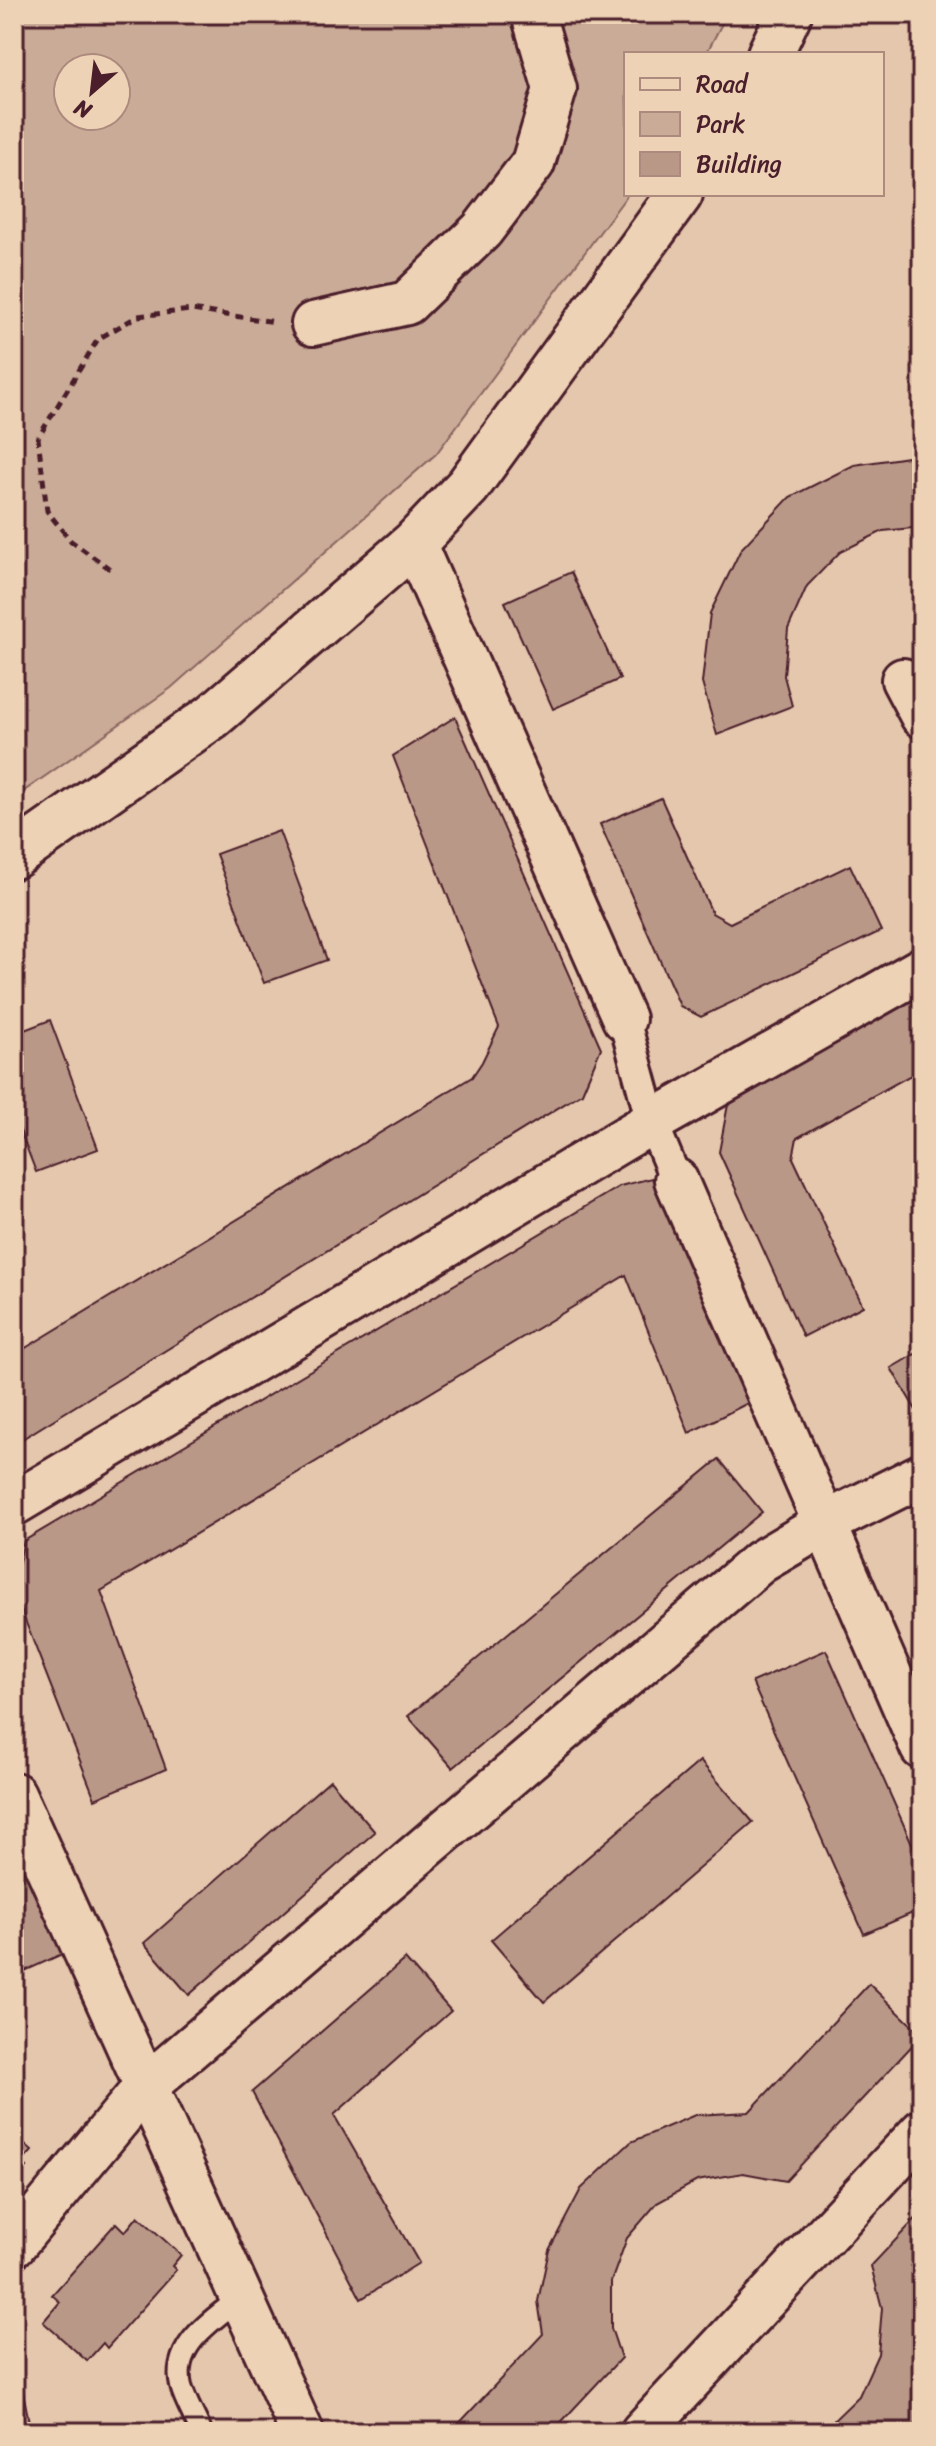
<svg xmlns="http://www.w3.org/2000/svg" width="936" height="2446" viewBox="0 0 936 2446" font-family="Sriracha,sans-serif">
  <rect width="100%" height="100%" fill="#e4c7ad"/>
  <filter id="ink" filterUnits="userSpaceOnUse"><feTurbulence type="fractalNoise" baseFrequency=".0125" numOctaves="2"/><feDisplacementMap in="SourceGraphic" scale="16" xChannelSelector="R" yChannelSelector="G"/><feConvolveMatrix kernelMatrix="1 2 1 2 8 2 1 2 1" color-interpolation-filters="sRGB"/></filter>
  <g filter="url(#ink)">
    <path fill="#caab97" stroke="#8a6561" stroke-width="2" fill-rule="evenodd" d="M14 14H727L706 54H626L628 194 436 454 171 688 14 798ZM68 68H116V116H68Z"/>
    <g fill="#b99888" stroke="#4a1f2b" stroke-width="2">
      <polygon points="922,455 922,527 883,531 840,552 807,586 788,629 784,676 792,706 717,735 702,683 710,613 741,549 790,497 854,465"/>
      <polygon points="571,572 620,679 553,709 505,602"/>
      <polygon points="455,717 601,1048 582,1093 14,1444 14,1355 472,1077 482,1062 499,1027 393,756"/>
      <polygon points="661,798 712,913 730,923 850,865 881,931 701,1017 680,1006 600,824"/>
      <polygon points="279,831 327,960 264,983 216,854"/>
      <polygon points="922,987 922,1069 797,1138 793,1158 863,1306 803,1337 719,1152 730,1094"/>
      <polygon points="50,1020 98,1149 36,1172 14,1115 14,1034"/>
      <polygon points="652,1178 748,1403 689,1433 626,1275 101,1591 166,1769 95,1799 14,1592 14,1581 24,1541 620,1186"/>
      <polygon points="922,1350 922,1420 891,1368"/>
      <polygon points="719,1459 762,1512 453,1768 408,1716"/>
      <polygon points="826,1650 922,1866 922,1909 864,1934 752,1682"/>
      <polygon points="700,1761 753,1822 544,2002 491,1940"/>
      <polygon points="330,1780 375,1832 189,1995 144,1943"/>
      <polygon points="14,1835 71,1950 16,1975 14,1971"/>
      <polygon points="405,1959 451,2011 334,2115 419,2263 361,2299 252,2092"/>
      <polygon points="869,1984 922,2035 786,2181 743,2173 697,2181 657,2203 627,2238 611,2282 611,2328 621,2358 552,2432 451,2432 543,2334 538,2301 549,2250 581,2189 631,2142 695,2115 749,2112"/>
      <polygon points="14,2135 32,2151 22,2162 27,2167 14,2181"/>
      <polygon points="922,2212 921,2417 910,2432 818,2432 826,2428 859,2396 878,2354 882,2308 871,2266"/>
      <polygon points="138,2216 181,2255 172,2266 176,2270 107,2348 103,2343 87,2361 43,2322 60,2302 52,2295 116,2223 125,2232"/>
      <polygon points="23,2392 31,2432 14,2432 14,2395"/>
    </g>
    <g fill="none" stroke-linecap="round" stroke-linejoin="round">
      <defs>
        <path id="service" d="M201 2432C195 2417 185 2401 181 2386 171 2344 214 2320 241 2297"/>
        <polyline id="pedestrian" points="624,1019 652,1122 676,1180"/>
        <g id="minor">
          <polyline points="313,324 407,303 482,230 533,163 555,89 533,14"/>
          <polyline points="414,543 624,1019"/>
          <polyline points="903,680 922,716"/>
          <polyline points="676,1180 922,1748"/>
          <polyline points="14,1504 652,1122 922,969"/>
          <polyline points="14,1794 302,2432"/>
          <polyline points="14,2245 145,2087 760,1562 824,1524 922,1475"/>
          <polyline points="642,2432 922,2131"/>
        </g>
        <g id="tertiary">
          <polyline points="770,54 789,14"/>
          <polyline points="14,856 213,716 414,543 468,486 680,194"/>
        </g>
      </defs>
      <use href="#service" stroke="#4a1f2b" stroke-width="26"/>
      <use href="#pedestrian" stroke="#4a1f2b" stroke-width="36"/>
      <use href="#minor" stroke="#4a1f2b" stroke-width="48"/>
      <use href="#tertiary" stroke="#4a1f2b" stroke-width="50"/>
      <polyline stroke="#4a1f2b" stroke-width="5" stroke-dasharray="8 6" stroke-linecap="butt" points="110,569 71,541 47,511 38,438 98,339 138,316 191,310 276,322"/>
      <use href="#service" stroke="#eed2b5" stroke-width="20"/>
      <use href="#pedestrian" stroke="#eed2b5" stroke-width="30"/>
      <use href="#minor" stroke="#eed2b5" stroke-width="42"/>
      <use href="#tertiary" stroke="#eed2b5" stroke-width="44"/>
    </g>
  </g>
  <rect width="936" height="2446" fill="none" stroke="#eed2b5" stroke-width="48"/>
  <rect x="24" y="24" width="888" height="2398" fill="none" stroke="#4a1f2b" stroke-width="3" filter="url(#ink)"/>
  <rect x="624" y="52" width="260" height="144" fill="#eed2b5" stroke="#ac8a7e" stroke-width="2"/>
  <rect x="640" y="78" width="40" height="12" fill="#eed2b5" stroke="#ac8a7e" stroke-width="2"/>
  <text x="696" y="92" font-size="24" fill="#4a1f2b">Road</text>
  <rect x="640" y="112" width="40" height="24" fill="#caab97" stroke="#ac8a7e" stroke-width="2"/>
  <text x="696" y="132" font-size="24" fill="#4a1f2b">Park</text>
  <rect x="640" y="152" width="40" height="24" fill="#b99888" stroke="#ac8a7e" stroke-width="2"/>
  <text x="696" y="172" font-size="24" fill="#4a1f2b">Building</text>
  <g transform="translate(92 92) rotate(208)"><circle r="38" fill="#eed2b5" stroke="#ac8a7e" stroke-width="2"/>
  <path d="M0-6L14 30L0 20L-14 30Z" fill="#4a1f2b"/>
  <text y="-12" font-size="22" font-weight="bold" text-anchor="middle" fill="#4a1f2b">N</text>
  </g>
</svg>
